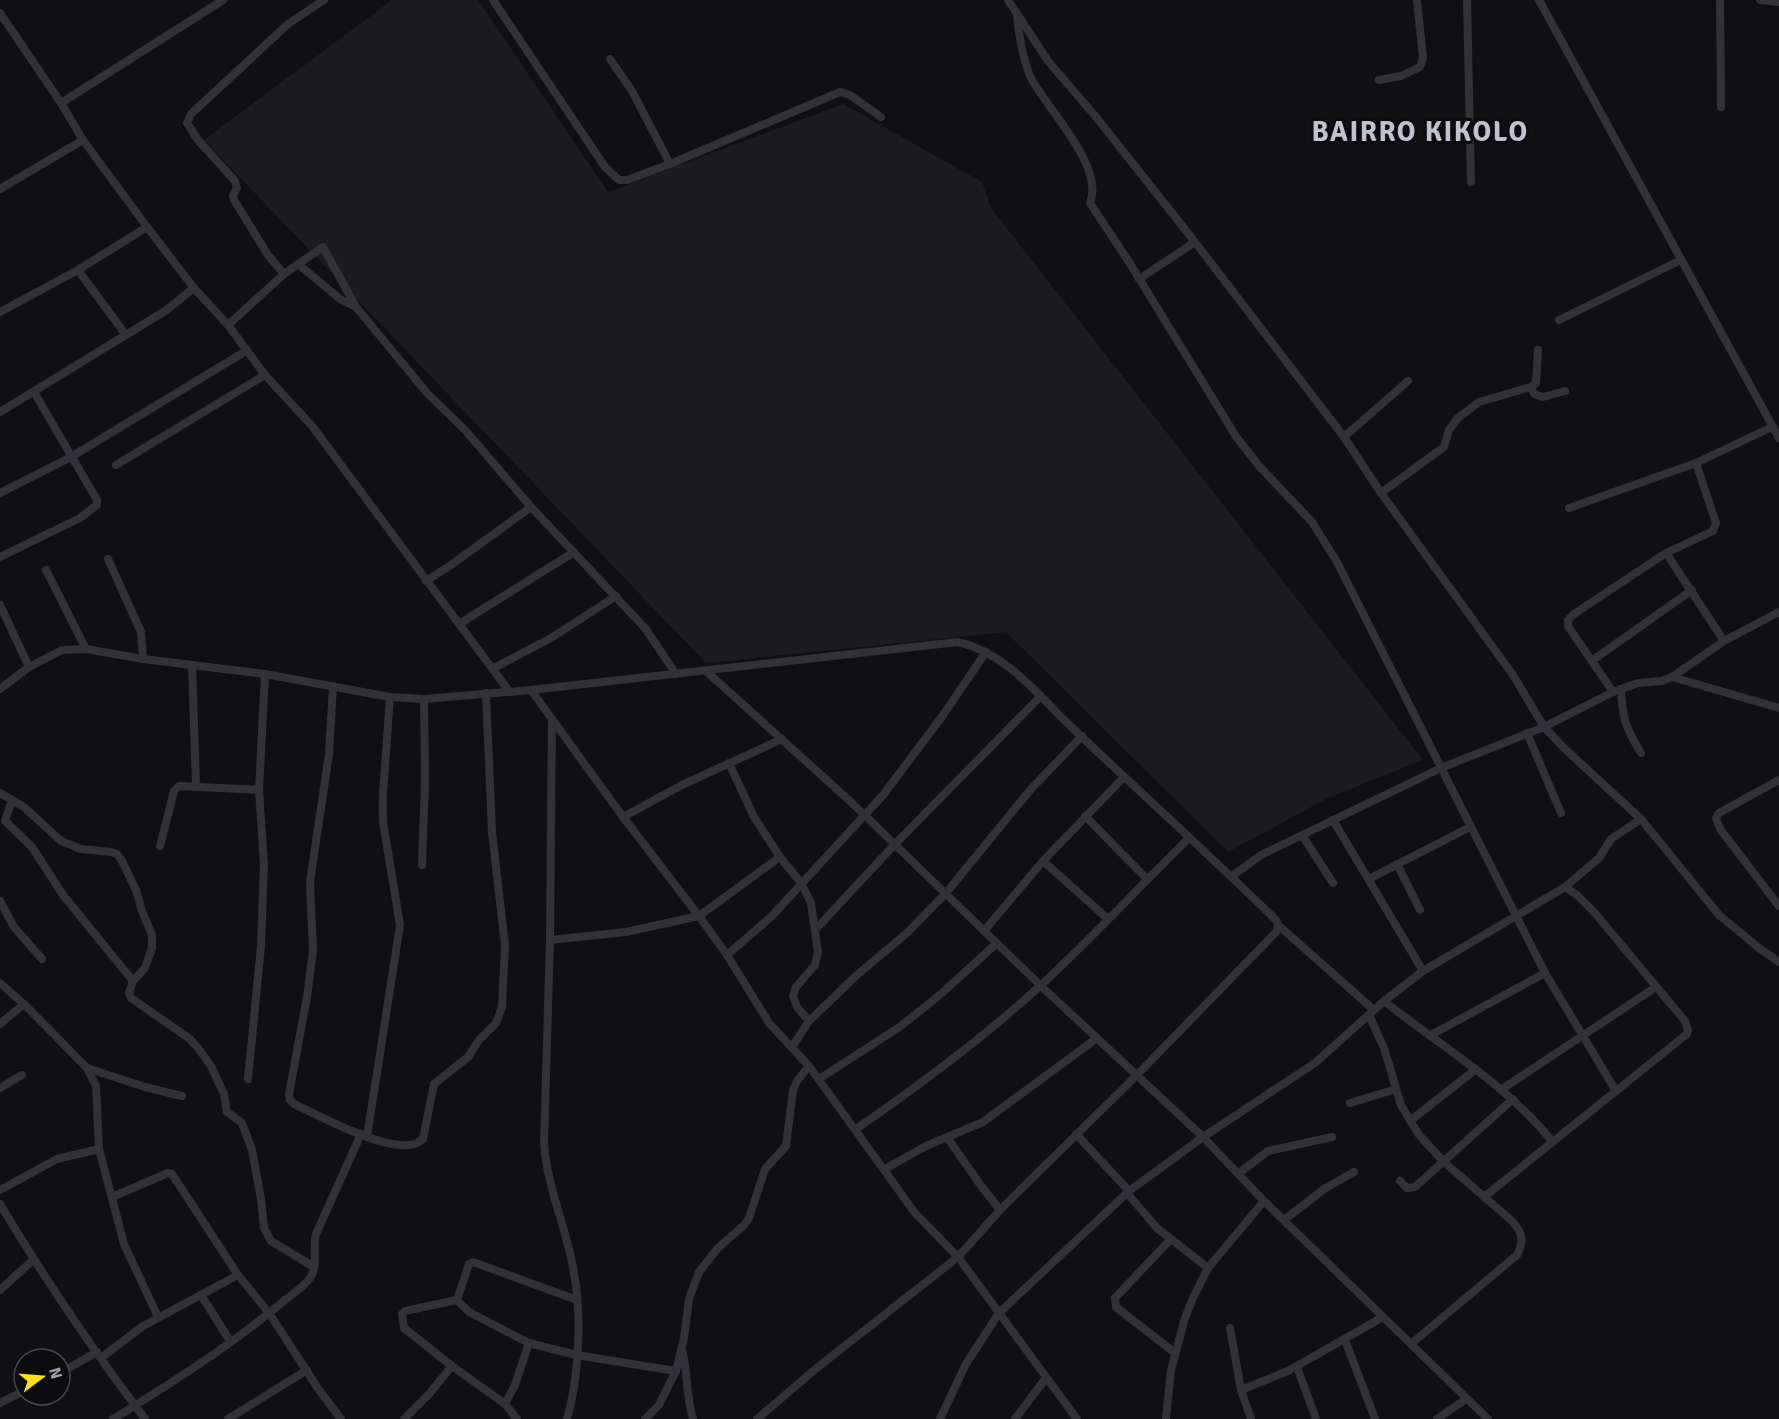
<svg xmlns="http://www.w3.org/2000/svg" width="1779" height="1419" viewBox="0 0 1779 1419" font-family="Signika,sans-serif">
  <rect width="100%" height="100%" fill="#101012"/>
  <polygon fill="#1c1c1f" points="392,0 478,0 608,192 843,104 982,182 991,208 1423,760 1326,799 1228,852 1006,632 706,663 204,140"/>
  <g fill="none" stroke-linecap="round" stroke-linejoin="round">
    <g stroke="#313137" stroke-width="8">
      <polyline points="493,0 605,167 619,180 627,180 670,164 840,92 850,95 881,117"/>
      <polyline points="1008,0 1048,61 1096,117 1195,242 1344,437 1381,493 1513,675 1544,727 1565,749 1641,819 1719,915 1759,948 1779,962"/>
      <polyline points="1467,0 1471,182"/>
      <polyline points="1539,0 1779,438"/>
      <polyline points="1720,0 1721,107"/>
      <polyline points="1760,0 1779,2"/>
      <polyline points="0,13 61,103 83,140 147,227 194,288 228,325 265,375 312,426 509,691"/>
      <path d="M1017 15C1019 35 1022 59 1031 78 1047 109 1105 166 1090 203L1129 262 1237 438 1260 467 1312 522 1337 562 1545 973 1616 1091"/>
      <polyline points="610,59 632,91 670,164"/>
      <polyline points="1379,80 1401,76 1420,67 1423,58 1417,0"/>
      <polyline points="61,103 223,0"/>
      <polyline points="0,189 83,140"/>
      <polyline points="298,264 340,299 356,307"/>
      <polyline points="78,270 126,335"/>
      <polyline points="284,274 268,255 234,200 233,195 237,188 235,181 198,140 187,123 191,114 288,24 324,0"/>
      <polyline points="1139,279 1195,242"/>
      <polyline points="0,312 78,270 147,227"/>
      <polyline points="1559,320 1681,260"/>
      <polyline points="228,325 284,274 323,247 356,307 427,393 465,430 531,507 645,628 676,674"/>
      <polyline points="1531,387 1534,394 1543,397 1565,391"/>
      <polyline points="0,412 165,311 194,288"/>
      <polyline points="1344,437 1408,381"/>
      <polyline points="116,465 265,375"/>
      <polyline points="0,493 71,457 246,351"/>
      <polyline points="1381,493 1444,447 1449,430 1458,418 1479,402 1531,387 1536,383 1538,350"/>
      <polyline points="1569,508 1696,463 1772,427"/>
      <polyline points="1666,553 1724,641"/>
      <polyline points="0,557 80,518 97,505 97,500 34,392"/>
      <polyline points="108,559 141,632 143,659"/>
      <polyline points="46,570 86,649"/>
      <polyline points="426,581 451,565 531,507"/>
      <polyline points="0,605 29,667"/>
      <polyline points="459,624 574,552"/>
      <polyline points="1593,660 1692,590"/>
      <polyline points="192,665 196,785"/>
      <polyline points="492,669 551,638 616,596"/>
      <polyline points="706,671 851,802 1040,985 1203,1137 1264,1201 1488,1419"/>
      <polyline points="1672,677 1779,708"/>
      <path d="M333 686 329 754 310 882 313 951 307 997 289 1094 290 1100 294 1104C319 1115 401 1162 423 1139L434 1084 468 1057 479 1040 496 1023 502 1007 505 945 492 832 486 693"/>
      <path d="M0 689 29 667 62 650 86 649 143 659 265 674 390 697 424 699 531 690 958 642C1002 652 1033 688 1063 719 1085 740 1107 761 1130 782 1179 828 1228 873 1276 920L1278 925 1374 1010"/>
      <path d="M1621 689C1622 717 1626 729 1641 753"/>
      <polyline points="531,690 623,817 699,916 727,955 769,1023 809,1066 915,1213 958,1257 1077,1419"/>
      <polyline points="1613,692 1568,626 1568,620 1574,614 1666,553 1713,531 1716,523 1696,463"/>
      <path d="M552 719 550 940 544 1143C547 1188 567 1229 574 1273 582 1316 579 1377 567 1419"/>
      <polyline points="1527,733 1561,813"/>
      <polyline points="729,763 754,817 780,857 801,883 811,903 818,952 815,965 796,987 793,996 797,1007 809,1021"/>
      <polyline points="1779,780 1719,813 1716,818 1720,829 1779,906"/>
      <polyline points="0,793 24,807 61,841 81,849 111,852 117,854 122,861 136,890 142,911 152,935 152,948 145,968 133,981 129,993 131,998 190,1039 198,1048 211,1066 224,1094 227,1112 242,1123 252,1150 261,1199 264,1228 271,1241 314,1267"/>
      <polyline points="12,800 5,821 32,847 63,895 133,981"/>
      <polyline points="1085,816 1147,879"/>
      <polyline points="623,817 682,785 782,739"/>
      <polyline points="1333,820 1423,971"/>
      <polyline points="1302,835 1333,883"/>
      <polyline points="160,846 174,791 179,786 259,790"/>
      <polyline points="1043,861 1108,919"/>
      <polyline points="1397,864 1420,910"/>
      <polyline points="422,865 425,782 424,699"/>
      <polyline points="1232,876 1261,855 1441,768 1544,727 1613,692 1638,683 1662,681 1672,677 1724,641 1779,612"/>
      <polyline points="1369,879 1470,827"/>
      <polyline points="1565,887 1599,858 1611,839 1641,819"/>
      <polyline points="0,901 14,927 42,959"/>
      <polyline points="816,929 895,844 1041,696"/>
      <polyline points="984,931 1043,861 1124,777"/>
      <polyline points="550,940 626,932 699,916 780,857"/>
      <polyline points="727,955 771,917 884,794 941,718 986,652"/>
      <polyline points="0,983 27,1007 87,1068 96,1086 99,1149 124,1244 158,1317"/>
      <path d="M1384 1001C1444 1049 1504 1082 1553 1142"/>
      <path d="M1369 1015 1384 1048 1401 1105 1419 1135 1444 1162 1512 1221C1523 1233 1524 1242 1517 1255L1411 1344"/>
      <polyline points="0,1024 24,1004"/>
      <polyline points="1431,1035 1545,973"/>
      <polyline points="792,1047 809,1021 857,975 907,933 946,893 1031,789 1082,736"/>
      <polyline points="87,1068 145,1087 182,1096"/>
      <polyline points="248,1079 261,946 264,865 259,790 265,674"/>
      <polyline points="819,1079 901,1026 942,993 997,943"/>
      <polyline points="0,1088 22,1075"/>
      <polyline points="1502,1089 1656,987"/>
      <polyline points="1350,1103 1396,1089"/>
      <polyline points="1410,1121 1476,1069"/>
      <path d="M856 1129C920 1085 982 1039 1040 986 1091 939 1139 887 1189 838"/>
      <polyline points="1076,1134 1129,1191"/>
      <polyline points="367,1137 400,925 383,822 383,794 390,697"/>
      <polyline points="947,1137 979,1183 1000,1210"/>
      <polyline points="885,1169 926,1146 983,1122 1097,1038"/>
      <polyline points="1239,1173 1268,1151 1332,1137"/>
      <polyline points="1400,1181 1407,1188 1415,1187 1513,1099"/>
      <polyline points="0,1190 57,1159 99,1149"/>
      <polyline points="1127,1193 1157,1228 1208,1268"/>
      <polyline points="112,1197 168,1173 172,1174 238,1275 269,1313 319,1390 341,1419"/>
      <path d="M0 1204C44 1278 93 1350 145 1419"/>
      <polyline points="1284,1220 1324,1189 1354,1172"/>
      <polyline points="1170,1240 1115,1298 1116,1307 1175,1353"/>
      <polyline points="0,1290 33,1260"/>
      <polyline points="201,1295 230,1341"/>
      <polyline points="457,1300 469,1312 529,1343 576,1355 676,1371"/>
      <polyline points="457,1300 405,1311 402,1314 404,1328 452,1366 505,1404 517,1419"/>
      <polyline points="457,1300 469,1264 473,1262 577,1300"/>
      <polyline points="1230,1328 1241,1390 1288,1371 1383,1317"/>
      <polyline points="1345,1340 1375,1419"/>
      <path d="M682 1349C688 1373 686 1397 693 1419"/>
      <polyline points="101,1358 143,1326 238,1275"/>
      <polyline points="1297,1367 1316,1419"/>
      <polyline points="60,1373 97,1352"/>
      <polyline points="1241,1390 1251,1419"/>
      <polyline points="0,1403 24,1391"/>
      <polyline points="505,1404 515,1385 529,1343"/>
      <path d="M113 1419C170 1384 227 1348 279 1305 288 1297 303 1288 310 1278 319 1266 312 1248 316 1234L361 1134"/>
      <polyline points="228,1419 307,1370"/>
      <polyline points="404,1419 429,1394 452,1366"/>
      <polyline points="645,1419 659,1405 676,1371 684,1338 689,1299 699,1272 718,1248 744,1225 749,1218 765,1169 786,1146 793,1090 797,1081 809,1066"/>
      <polyline points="757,1419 818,1367 958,1257 1000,1210 1137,1075 1277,931 1278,925"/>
      <polyline points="940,1419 966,1364 999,1313 1129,1191 1203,1137 1315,1063 1384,1001 1423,971 1565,887 1577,895 1594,912 1685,1021 1688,1030 1687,1034 1484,1197"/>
      <polyline points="1015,1419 1046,1378"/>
      <polyline points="1166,1419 1171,1370 1185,1318 1193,1298 1208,1268 1264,1201"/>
      <polyline points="1437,1419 1466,1399"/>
    </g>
  </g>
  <g text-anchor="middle" stroke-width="6" stroke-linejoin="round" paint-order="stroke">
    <g font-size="28" font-weight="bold" letter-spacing="1.5" fill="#c1c2d0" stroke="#0c0b0d">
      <text x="1420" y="141">BAIRRO KIKOLO</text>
    </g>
  </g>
  <g transform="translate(42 1377) rotate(74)"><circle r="28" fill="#0c0b0d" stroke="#474750" stroke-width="1.5"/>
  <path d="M0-4.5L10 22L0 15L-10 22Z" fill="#ffdf1b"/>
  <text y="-9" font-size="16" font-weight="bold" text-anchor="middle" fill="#a0a2b4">N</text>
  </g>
</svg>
